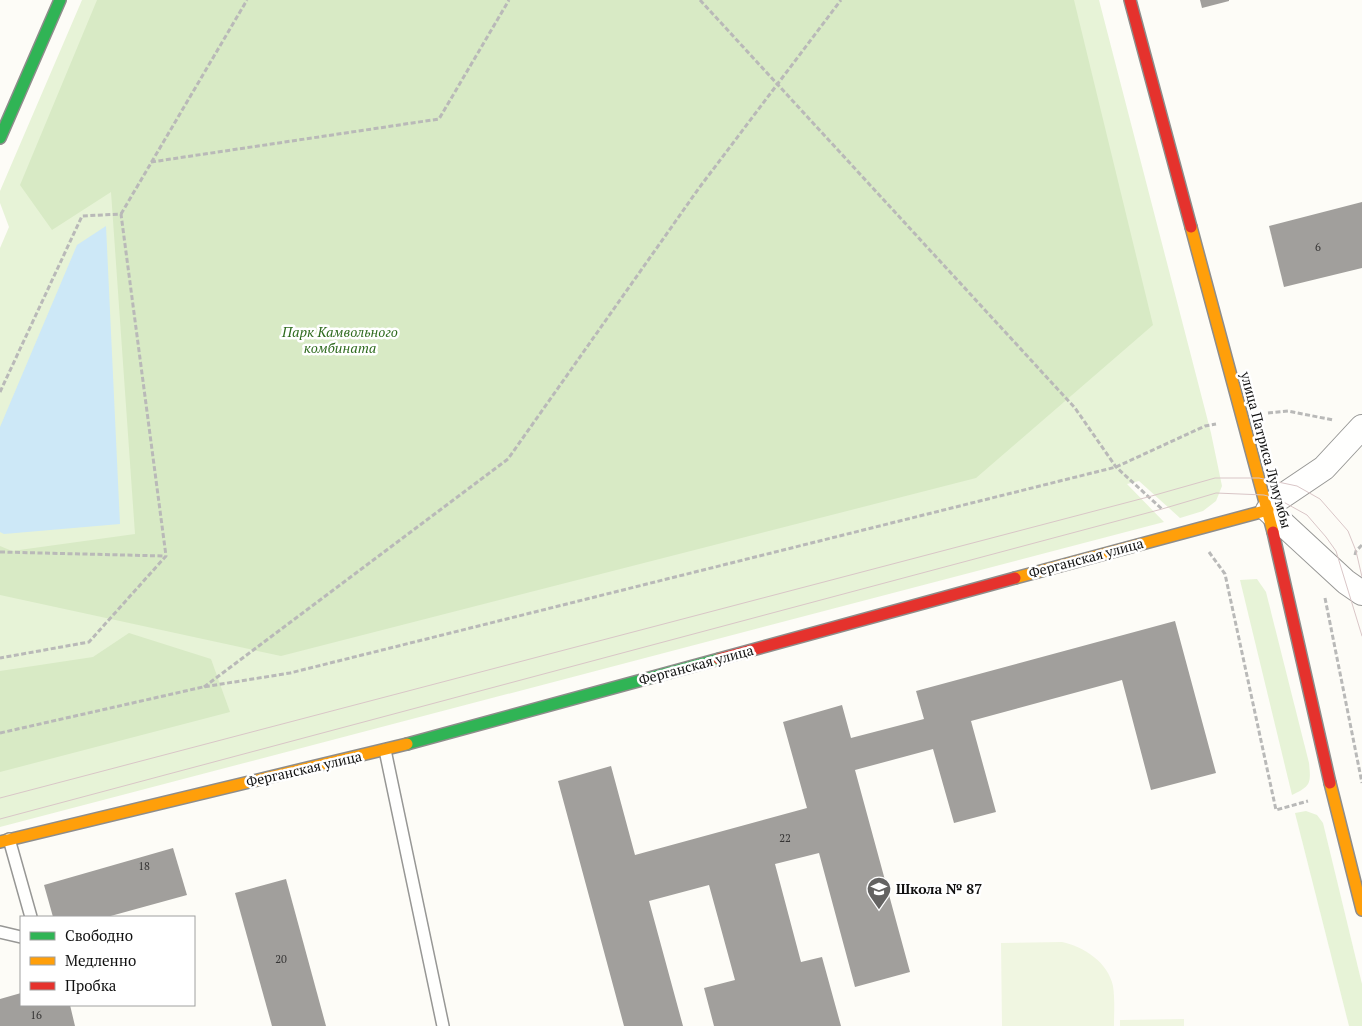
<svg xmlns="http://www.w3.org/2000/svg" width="1362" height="1026" viewBox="0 0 1362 1026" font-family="'PT Serif',serif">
  <rect width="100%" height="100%" fill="#fdfcf7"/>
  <g fill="#e7f3d7">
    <polygon points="82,0 1099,0 1211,433 1222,486 1216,501 1203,511 1180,518 1139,481 1127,484 1164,522 0,827 0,248 9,227 0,203 0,191"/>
    <path d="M1257 579 1266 592 1309 763C1311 783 1311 786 1292 795L1240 580Z"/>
    <polygon points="1306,811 1317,815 1323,823 1362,984 1362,1026 1349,1026 1295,813"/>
  </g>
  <g fill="#d8eac5">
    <polygon points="97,0 1074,0 1153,325 976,478 281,656 0,595 0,546 12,551 135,534 111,192 52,230 20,185"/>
    <polygon points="129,633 211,659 230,712 0,772 0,671 93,657"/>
  </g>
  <g fill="#f0f6e1">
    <path d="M1062 942C1084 947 1108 962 1113 986 1115 999 1114 1013 1114 1026H1002L1001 943Z"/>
    <polygon points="1184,1019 1184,1026 1120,1026 1120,1020"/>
  </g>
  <polygon fill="#cde8f7" points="106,226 120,524 4,534 0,532 0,427 77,245"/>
  <g fill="#a19f9c">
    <polygon points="1200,0 1229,0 1229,1 1202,8"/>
    <polygon points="1362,202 1362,268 1284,287 1269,226"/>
    <polygon points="1175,621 1216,773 1151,790 1122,680 971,721 996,812 954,823 933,749 855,770 910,972 855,987 819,853 775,864 801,962 822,957 841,1026 714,1026 704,988 735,980 709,885 649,901 683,1026 624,1026 558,781 611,766 635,855 807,808 783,722 842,705 851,738 924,719 916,691"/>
    <polygon points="173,848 187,895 107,917 53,917 44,885"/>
    <polygon points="286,879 326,1026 272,1026 235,893"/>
    <polygon points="21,993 21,1005 70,1005 75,1026 0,1026 0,999"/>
  </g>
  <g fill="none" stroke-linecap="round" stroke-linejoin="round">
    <defs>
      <g id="lane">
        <polyline points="385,750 443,1026"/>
        <polyline points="9,839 31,917"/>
        <polyline points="0,932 21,937"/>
      </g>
      <polyline id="street" points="1362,427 1324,468 1278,499 1268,510 1346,582 1362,593"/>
      <g id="fast">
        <polyline points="0,138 60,0"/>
        <polyline points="407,744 719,659"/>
      </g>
      <g id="slow">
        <polyline points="1191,227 1273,532"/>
        <polyline points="1015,578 1268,510"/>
        <polyline points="1330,783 1362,910"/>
        <polyline points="0,842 407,744"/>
      </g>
      <g id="jam">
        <polyline points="1130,0 1191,227"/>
        <polyline points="1273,532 1330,783"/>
        <polyline points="719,659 1015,578"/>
      </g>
    </defs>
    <use href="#lane" stroke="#979795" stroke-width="14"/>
    <use href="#street" stroke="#979795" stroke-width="26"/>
    <use href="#fast" stroke="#8e8d8b" stroke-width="14"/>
    <use href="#slow" stroke="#8e8d8b" stroke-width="14"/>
    <use href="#jam" stroke="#8e8d8b" stroke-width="14"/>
    <g stroke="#b9b9b8" stroke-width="3" stroke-dasharray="5 2.5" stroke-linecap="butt">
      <polyline points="700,0 1075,408 1116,467 1163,510"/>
      <polyline points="151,162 439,119 509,0"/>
      <polyline points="121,214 247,0"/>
      <polyline points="0,392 82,216 121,214 166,556 89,642 0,658"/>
      <polyline points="1268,413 1288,411 1333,420"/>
      <polyline points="0,552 165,556"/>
      <polyline points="1209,552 1225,574 1276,810 1308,801"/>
      <polyline points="1355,555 1356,551 1362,545"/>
      <polyline points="1325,598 1362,783"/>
      <polyline points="204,687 508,459 699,188 841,0"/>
      <polyline points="0,733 203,687 290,673 1116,467 1205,426 1216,424"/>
    </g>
    <use href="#lane" stroke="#fffffe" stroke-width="11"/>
    <use href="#street" stroke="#fffffe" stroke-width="24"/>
    <use href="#fast" stroke="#30b455" stroke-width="11"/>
    <use href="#slow" stroke="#ff9f0a" stroke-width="11"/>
    <use href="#jam" stroke="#e5322d" stroke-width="11"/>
    <g stroke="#d9c6c7" stroke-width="1">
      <polyline points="0,798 1148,497 1215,478 1259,478 1297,486 1320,499 1348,531 1356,551 1362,577"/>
      <polyline points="0,819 1162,509 1216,493 1264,495 1278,499 1307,515 1326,537 1336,551 1362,636"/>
    </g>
  </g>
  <defs>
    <symbol id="school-pin" viewBox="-11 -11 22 30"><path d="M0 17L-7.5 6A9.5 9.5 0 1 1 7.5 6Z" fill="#646362" stroke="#fff"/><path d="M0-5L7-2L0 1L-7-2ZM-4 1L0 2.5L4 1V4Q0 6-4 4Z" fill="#fff"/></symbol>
  </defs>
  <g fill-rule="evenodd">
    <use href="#school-pin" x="865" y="875" width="28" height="38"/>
  </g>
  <g text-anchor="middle" stroke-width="5" stroke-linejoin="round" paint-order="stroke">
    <g font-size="11" fill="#353434">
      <text x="1318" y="251">6</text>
      <text x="785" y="842">22</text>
      <text x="144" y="870">18</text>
      <text x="281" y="963">20</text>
      <text x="36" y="1019">16</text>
    </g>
    <g font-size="14" font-style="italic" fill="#2f6b1f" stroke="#fff">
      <text x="340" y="337">Парк Камвольного<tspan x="340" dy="16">комбината</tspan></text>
    </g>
    <g font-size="14" fill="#111" stroke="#fff">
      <text transform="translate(1266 450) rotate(75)" y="5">улица Патриса Лумумбы</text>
      <text transform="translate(1086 558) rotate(-15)" y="5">Ферганская улица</text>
      <text transform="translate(696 665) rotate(-15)" y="5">Ферганская улица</text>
      <text transform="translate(304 769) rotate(-13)" y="5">Ферганская улица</text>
    </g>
    <g font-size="14" font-weight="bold" fill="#111" stroke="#fff" text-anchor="start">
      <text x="896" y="894">Школа № 87</text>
    </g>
  </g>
  <rect x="20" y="916" width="175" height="90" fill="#ffffff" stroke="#a0a0a0"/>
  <rect x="30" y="932" width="25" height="8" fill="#30b455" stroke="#a0a0a0"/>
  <text x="65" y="941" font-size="15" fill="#111111">Свободно</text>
  <rect x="30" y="957" width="25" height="8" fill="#ff9f0a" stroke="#a0a0a0"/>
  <text x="65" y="966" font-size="15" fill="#111111">Медленно</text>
  <rect x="30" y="982" width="25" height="8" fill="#e5322d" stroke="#a0a0a0"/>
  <text x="65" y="991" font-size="15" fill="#111111">Пробка</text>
</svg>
